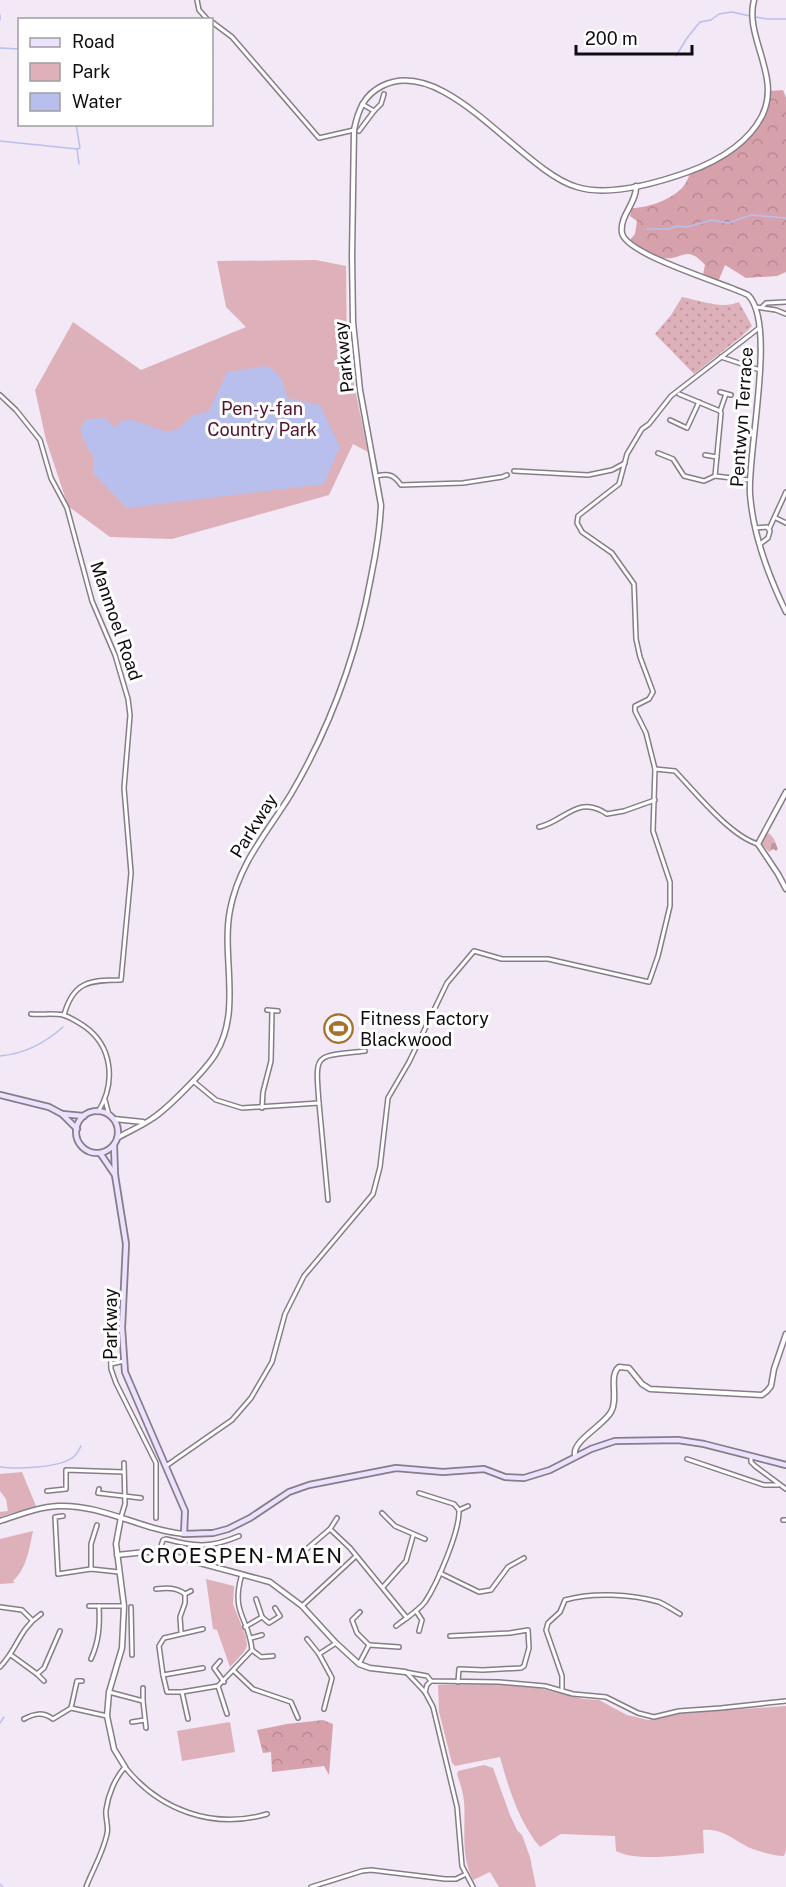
<svg xmlns="http://www.w3.org/2000/svg" width="786" height="1887" viewBox="0 0 786 1887" font-family="'Public Sans',sans-serif">
  <defs>
    <pattern id="forest-crowns" width="20" height="18" patternUnits="userSpaceOnUse" patternTransform="scale(1.5)"><rect width="20" height="18" fill="#d7a1ac"/><path d="M2 6a3 3 0 1 1 6 0M12 15a3 3 0 1 1 6 0" fill="none" stroke="#b88993"/></pattern>
    <pattern id="cemetery-stones" width="16" height="16" patternUnits="userSpaceOnUse" patternTransform="scale(1.5)"><rect width="16" height="16" fill="#deb0b9"/><path d="M2 7V4a2 2 0 0 1 4 0v3zM10 15v-3a2 2 0 0 1 4 0v3z" fill="#bd969e"/></pattern>
    <pattern id="garden-dots" width="8" height="8" patternUnits="userSpaceOnUse" patternTransform="scale(1.5)"><rect width="8" height="8" fill="#deb0b9"/><path d="M2 2h.1M6 6h.1" fill="none" stroke="#bd969e" stroke-width="1.8" stroke-linecap="round"/></pattern>
  </defs>
  <rect width="100%" height="100%" fill="#f3e8f5"/>
  <g fill="#deb0b9">
    <polygon points="316,260 346,266 347,350 368,452 353,444 329,495 172,539 110,537 68,506 46,440 35,390 73,322 141,370 246,327 226,307 217,261"/>
    <polygon points="22,1472 36,1506 0,1517 0,1512 8,1511 6,1499 0,1491 0,1474"/>
    <path d="M33 1531C29 1549 27 1568 13 1581L15 1583 0 1584V1539Z"/>
    <polygon points="206,1579 234,1586 233,1604 246,1637 247,1646 244,1652 230,1667 217,1630 213,1629"/>
    <path d="M493 1684 538 1688 584 1699 599 1700 627 1715 648 1720 683 1713 786 1706V1850L784 1856C775 1856 764 1853 756 1850 737 1844 724 1827 703 1830L704 1853C682 1855 636 1862 616 1851L615 1836 561 1834 540 1847C520 1824 508 1787 500 1757L455 1766 452 1763 439 1712 438 1685Z"/>
    <polygon points="230,1722 235,1752 182,1761 177,1731"/>
    <path d="M484 1765 493 1768 510 1815 517 1830 522 1835 530 1857 536 1887H499L490 1872 473 1880C460 1855 466 1828 464 1801 463 1792 460 1783 457 1774L458 1771Z"/>
  </g>
  <g fill="url(#forest-crowns)">
    <path d="M783 90 786 98V272L777 276 746 278 725 265 718 282 703 275 705 265C685 243 684 261 662 258 650 257 639 247 629 241L635 234 637 221 630 216 632 208C649 208 671 199 682 188 687 183 688 176 692 172 699 167 710 164 718 161 745 148 769 123 770 91Z"/>
    <polygon points="323,1720 333,1724 329,1775 324,1766 272,1772 271,1752 263,1753 257,1730 287,1724"/>
  </g>
  <path fill="url(#cemetery-stones)" d="M768 833C775 837 775 843 778 849L776 851 773 849 769 852 761 843Z"/>
  <path fill="url(#garden-dots)" d="M682 297C699 300 722 310 739 302L752 326 742 336 694 374 655 334 671 315Z"/>
  <path fill="#b8bfed" d="M267 366C281 374 284 382 287 398L320 405 340 447 324 484 127 508 93 473V457L85 443 80 428 87 419 105 418 115 428 120 421 132 420 168 432 180 428 192 416 209 411 227 372Z"/>
  <g fill="none" stroke-linecap="round" stroke-linejoin="round">
    <g stroke="#b8bfed" stroke-width="1.5">
      <polyline points="0,15 0,20"/>
      <polyline points="756,17 767,19 786,19"/>
      <polyline points="0,48 20,49"/>
      <polyline points="676,56 687,38 700,22 711,20 719,14 732,12 750,16"/>
      <polyline points="76,124 80,148 77,149 79,164"/>
      <polyline points="0,141 77,149"/>
      <polyline points="647,229 669,229 677,226 687,227 712,220 728,223 751,215 786,218"/>
      <path d="M0 1056C24 1054 45 1043 63 1027"/>
      <path d="M0 1467C17 1469 58 1468 72 1458 77 1455 78 1451 81 1446"/>
      <polyline points="0,1723 4,1717"/>
      <polyline points="0,1884 3,1887"/>
    </g>
    <defs>
      <g id="minor">
        <polyline points="197,0 199,10 208,20"/>
        <polyline points="212,22 232,37 319,138 354,130"/>
        <polyline points="362,104 374,111 381,104 384,94"/>
        <polyline points="359,131 374,111"/>
        <polyline points="756,307 776,310 786,314"/>
        <polyline points="762,307 766,303 786,302"/>
        <polyline points="721,357 760,370"/>
        <polyline points="720,392 731,395"/>
        <polyline points="679,394 720,411 721,413 715,476 749,480"/>
        <path d="M0 395 16 410 40 440 51 478 67 508 92 601 115 655 128 699 130 715 124 788 131 873 121 980C89 980 73 982 64 1015"/>
        <polyline points="720,411 726,394"/>
        <polyline points="670,420 687,428 699,402"/>
        <polyline points="658,453 673,459 684,476 704,481 715,476"/>
        <polyline points="705,455 717,457"/>
        <polyline points="514,471 588,475 612,470 625,463"/>
        <path d="M377 476C389 473 394 475 401 485L463 483 502 477 507 475"/>
        <polyline points="776,518 786,523"/>
        <polyline points="755,528 767,527 770,531 768,538 760,544"/>
        <polyline points="769,529 786,492"/>
        <path d="M655 769 675 771C695 792 730 836 758 844"/>
        <path d="M539 827C565 821 578 794 607 814L624 811 655 800"/>
        <polyline points="267,1010 278,1011"/>
        <path d="M31 1014C41 1015 53 1013 63 1015 70 1017 78 1022 84 1026 113 1046 116 1083 98 1112"/>
        <polyline points="193,1081 216,1100 242,1108 319,1103 328,1200"/>
        <polyline points="105,1100 109,1115"/>
        <path d="M319 1103C315 1051 314 1057 365 1051"/>
        <polyline points="262,1108 263,1092 271,1061 272,1011"/>
        <polyline points="110,1332 111,1369 116,1383 156,1463 156,1518"/>
        <polyline points="111,1364 124,1361"/>
        <polyline points="751,1457 751,1462 755,1466 786,1489"/>
        <polyline points="687,1459 764,1485 778,1485"/>
        <polyline points="166,1466 232,1420 251,1398 272,1362 285,1314 304,1276 373,1194 380,1167 388,1098 409,1062 447,983 474,951 502,959 548,959 649,982 658,956 670,906 670,882 653,831 655,769 646,733 635,711 635,706 649,699 653,692 640,657 636,639 634,584 612,553 582,532 577,523 578,516 583,512 619,484 627,454 642,429 649,424 671,396 759,328"/>
        <polyline points="99,1489 98,1493 141,1498"/>
        <polyline points="47,1491 66,1489 66,1470 124,1472"/>
        <polyline points="419,1493 454,1504 459,1510"/>
        <polyline points="382,1513 395,1526 425,1539"/>
        <polyline points="63,1516 55,1517 58,1574 91,1569 119,1572"/>
        <polyline points="121,1517 125,1504 124,1463"/>
        <polyline points="783,1520 786,1520"/>
        <polyline points="330,1529 337,1518"/>
        <path d="M159 1552 163 1540 166 1539C195 1547 211 1548 239 1536"/>
        <polyline points="302,1553 330,1529 350,1548 407,1618"/>
        <polyline points="91,1569 91,1544 97,1525"/>
        <polyline points="440,1573 479,1592 491,1590 508,1567 524,1558"/>
        <polyline points="383,1587 406,1561 413,1536"/>
        <path d="M156 1589C166 1588 176 1587 185 1594V1603L180 1617 181 1632"/>
        <polyline points="185,1594 191,1591"/>
        <polyline points="89,1606 124,1606"/>
        <polyline points="302,1606 356,1556"/>
        <polyline points="0,1607 22,1610 32,1620"/>
        <polyline points="131,1607 132,1655"/>
        <polyline points="416,1611 422,1620 419,1631"/>
        <polyline points="262,1617 269,1623 280,1616 275,1608"/>
        <path d="M396 1626C405 1619 418 1611 425 1602 437 1584 460 1531 459 1510L468 1506"/>
        <polyline points="245,1627 262,1617 256,1599"/>
        <polyline points="203,1629 164,1638 159,1646 163,1675 203,1668"/>
        <polyline points="450,1636 510,1633 528,1630 529,1648 524,1666 521,1668 483,1670 459,1669 458,1682"/>
        <polyline points="251,1638 262,1635"/>
        <polyline points="307,1639 319,1654 332,1678 324,1709"/>
        <polyline points="369,1645 399,1647"/>
        <polyline points="252,1650 261,1657 273,1656"/>
        <polyline points="319,1654 336,1643"/>
        <polyline points="11,1655 37,1674 44,1668 60,1631"/>
        <path d="M91 1659C99 1641 100 1626 99 1606"/>
        <polyline points="220,1661 214,1668 224,1682"/>
        <polyline points="359,1664 369,1645 357,1633 352,1620 360,1612"/>
        <path d="M0 1667C18 1649 18 1630 41 1614"/>
        <polyline points="234,1671 253,1689 291,1702 298,1718"/>
        <polyline points="405,1672 427,1676 431,1681 499,1682 545,1686 573,1694 606,1697 638,1713 654,1717 679,1711 721,1708 786,1701"/>
        <polyline points="407,1673 425,1692 433,1707 457,1807 462,1866 473,1887"/>
        <polyline points="37,1674 44,1681"/>
        <path d="M163 1675 167 1692H182L218 1686 252 1650C249 1617 230 1614 242 1574"/>
        <polyline points="218,1686 227,1714"/>
        <polyline points="143,1688 143,1701"/>
        <path d="M562 1690V1676L546 1630 548 1623 560 1612 565 1600C592 1592 631 1594 659 1602 666 1605 673 1610 680 1614"/>
        <polyline points="109,1692 143,1701 146,1728"/>
        <polyline points="182,1692 188,1719"/>
        <polyline points="425,1692 427,1685 431,1681"/>
        <polyline points="71,1708 77,1681 82,1681"/>
        <path d="M24 1719C35 1713 43 1712 53 1719L71 1708 107 1716"/>
        <polyline points="132,1722 145,1720"/>
        <path d="M86 1887C93 1869 103 1853 107 1834 109 1826 105 1818 106 1810 108 1795 115 1778 125 1767 159 1810 213 1830 267 1814"/>
        <polyline points="311,1887 362,1871 371,1870 445,1879 456,1879 466,1874"/>
      </g>
      <g id="tertiary">
        <path d="M636 186C637 203 619 216 622 233 626 255 727 284 748 295 777 323 747 453 750 494 753 536 768 575 786 612"/>
        <polyline points="786,792 758,844 778,874 786,889"/>
        <polyline points="114,1119 143,1122"/>
        <path d="M117 1138C129 1131 142 1126 153 1118 168 1108 207 1069 216 1053 242 1010 221 956 230 910 239 863 267 833 291 794 331 726 357 654 371 577 376 553 380 530 381 505L360 390 353 322 352 256 354 130C358 110 364 95 382 86 446 54 521 171 577 187 609 197 657 183 688 172 718 161 747 145 762 116 782 77 744 37 754 0"/>
        <path d="M575 1455C572 1441 603 1426 611 1412 619 1398 608 1376 619 1367L629 1368 642 1384 650 1389 762 1395 767 1391 771 1386 774 1369 786 1334"/>
        <polyline points="121,1517 116,1544 124,1606 122,1648 109,1692 107,1716 114,1749 125,1767"/>
        <path d="M0 1521C19 1515 38 1507 58 1506 102 1504 141 1530 184 1534"/>
        <polyline points="117,1555 146,1552 159,1552 270,1582 302,1606 336,1643 359,1664 370,1668 405,1672"/>
      </g>
      <g id="secondary">
        <polyline points="0,1095 49,1107 62,1114 84,1116"/>
        <circle cx="97" cy="1132" r="21"/>
        <polyline points="62,1114 77,1129"/>
        <polyline points="114,1145 115,1175 126,1244 122,1328 125,1372 185,1511 184,1534 213,1533 228,1529 250,1518 289,1492 309,1485 396,1468 443,1472 484,1469 505,1477 524,1478 550,1470 591,1449 615,1441 678,1440 704,1444 786,1465"/>
        <polyline points="100,1153 115,1175"/>
      </g>
    </defs>
    <use href="#minor" stroke="#867d88" stroke-width="6"/>
    <use href="#tertiary" stroke="#867d88" stroke-width="7"/>
    <use href="#secondary" stroke="#867d88" stroke-width="8"/>
    <use href="#minor" stroke="#fff" stroke-width="3"/>
    <use href="#tertiary" stroke="#fff" stroke-width="4"/>
    <use href="#secondary" stroke="#ece1ff" stroke-width="4.5"/>
  </g>
  <defs>
    <symbol id="stadium-ring" viewBox="-11 -11 22 22"><circle r="9.5" fill="#fff" stroke="#a6712a" stroke-width="1.5"/><path d="M0-5a6.5 5 0 1 0 0 10a6.5 5 0 1 0 0-10ZM-3.5-1.8h7v3.6h-7Z" fill="#a6712a"/></symbol>
  </defs>
  <g fill-rule="evenodd">
    <use href="#stadium-ring" x="322" y="1012" width="33" height="33"/>
  </g>
  <g text-anchor="middle" stroke-width="6" stroke-linejoin="round" paint-order="stroke">
    <g font-size="18" fill="#100d11" stroke="#fff">
      <text transform="translate(344 357) rotate(-96)" y="6">Parkway</text>
      <text transform="translate(742 417) rotate(-86)" y="6">Pentwyn Terrace</text>
      <text transform="translate(116 621) rotate(71)" y="6">Manmoel Road</text>
      <text transform="translate(254 826) rotate(-58)" y="6">Parkway</text>
      <text transform="translate(111 1324) rotate(-90)" y="6">Parkway</text>
    </g>
    <g font-size="18" fill="#541328" stroke="#fff">
      <text x="262" y="415">Pen-y-fan<tspan x="262" dy="21">Country Park</tspan></text>
    </g>
    <g font-size="18" fill="#100d11" stroke="#fff" text-anchor="start">
      <text x="360" y="1025">Fitness Factory<tspan x="360" dy="21">Blackwood</tspan></text>
    </g>
    <g font-size="21" letter-spacing="1.5" fill="#100d11" stroke="#fff">
      <text x="242" y="1563">CROESPEN-MAEN</text>
    </g>
  </g>
  <rect x="18" y="18" width="195" height="108" fill="#ffffff" stroke="#9f9ea0" stroke-width="1.5"/>
  <rect x="30" y="38" width="30" height="9" fill="#ece1ff" stroke="#9f9ea0" stroke-width="1.5"/>
  <text x="72" y="48" font-size="18" fill="#100d11">Road</text>
  <rect x="30" y="63" width="30" height="18" fill="#deb0b9" stroke="#9f9ea0" stroke-width="1.5"/>
  <text x="72" y="78" font-size="18" fill="#100d11">Park</text>
  <rect x="30" y="93" width="30" height="18" fill="#b8bfed" stroke="#9f9ea0" stroke-width="1.5"/>
  <text x="72" y="108" font-size="18" fill="#100d11">Water</text>
  <path d="M576 45v9h116v-9" fill="none" stroke="#100d11" stroke-width="3"/>
  <text x="585" y="45" font-size="18" fill="#100d11" stroke="#ffffff" stroke-width="4.5" paint-order="stroke">200 m</text>
</svg>
